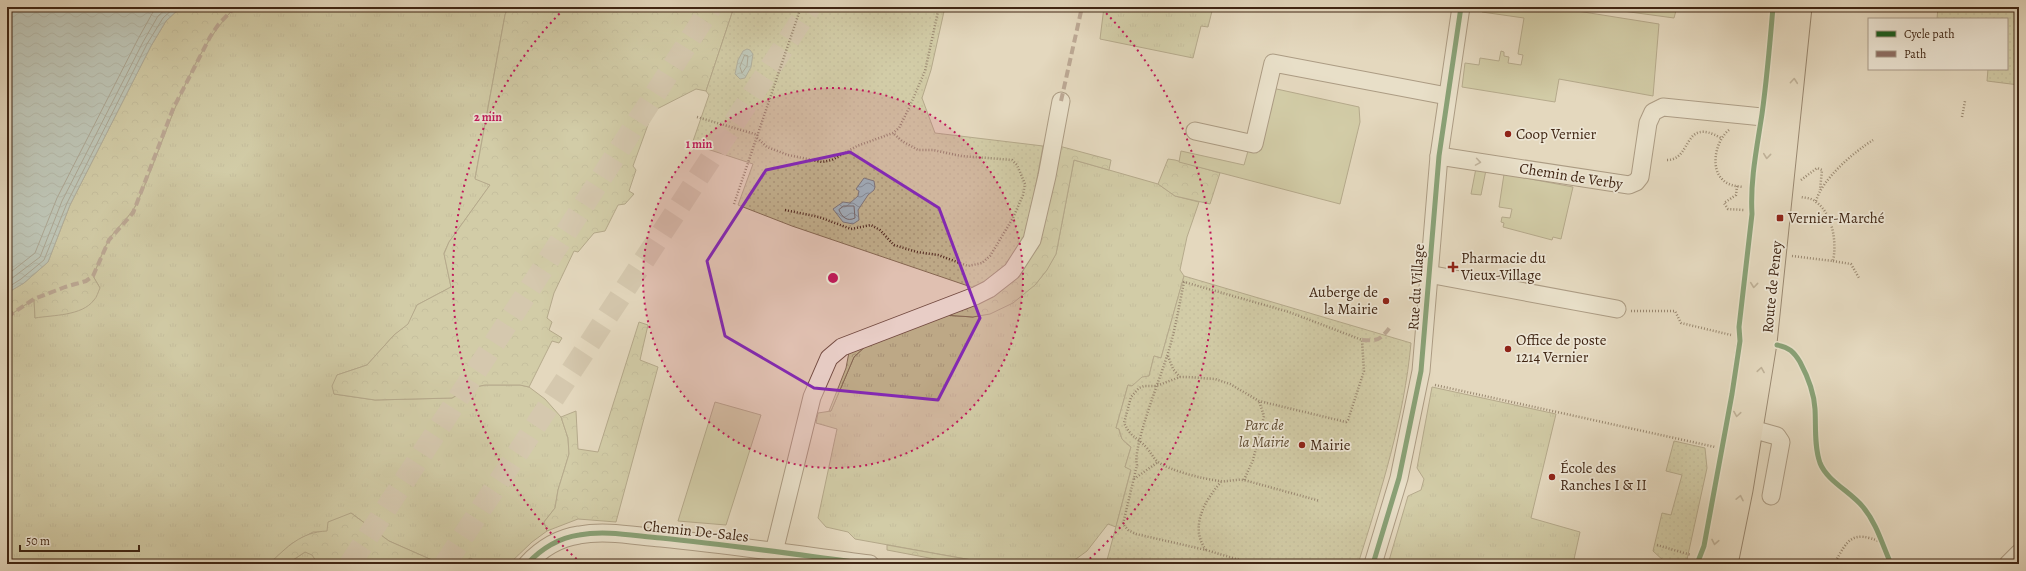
<svg xmlns="http://www.w3.org/2000/svg" width="2026" height="571" viewBox="0 0 2026 571" font-family="Alegreya,serif">
  <defs>
    <pattern id="grass-tufts" width="24" height="20" patternUnits="userSpaceOnUse"><rect width="24" height="20" fill="#bcbc8c"/><path d="M3 7l-1-3M5 7V3M7 7l1-3M15 17l-1-3M17 17v-4M19 17l1-3" fill="none" stroke="#a3a178"/></pattern>
    <pattern id="forest-crowns" width="20" height="18" patternUnits="userSpaceOnUse"><rect width="20" height="18" fill="#bcbc8c"/><path d="M2 6a3 3 0 1 1 6 0M12 15a3 3 0 1 1 6 0" fill="none" stroke="#a3a178"/></pattern>
    <pattern id="park-dots" width="8" height="8" patternUnits="userSpaceOnUse"><rect width="8" height="8" fill="#bcbc8c"/><path d="M2 2h.1M6 6h.1" fill="none" stroke="#a3a178" stroke-width="1.8" stroke-linecap="round"/></pattern>
    <pattern id="water-waves" width="16" height="10" patternUnits="userSpaceOnUse"><rect width="16" height="10" fill="#98b8ba"/><path d="M0 5q4-4 8 0t8 0" fill="none" stroke="#7d9596"/></pattern>
  </defs>
  <rect width="100%" height="100%" fill="#e4d8be"/>
  <filter id="stains"><feTurbulence type="fractalNoise" baseFrequency=".005" numOctaves="4"/><feColorMatrix values="0 0 0 0 .2 0 0 0 0 .09 0 0 0 0 .02 0 0 0 .5 -.17"/></filter>
  <radialGradient id="worn" r=".72"><stop offset=".6" stop-color="#630" stop-opacity="0"/><stop offset="1" stop-color="#630" stop-opacity=".3"/></radialGradient>
  <g fill="url(#grass-tufts)" stroke="#7e7150">
    <path d="M235 7H508L505 15 475 178 490 185 449 242 444 253 451 287 417 305 409 324 394 335 367 365 337 375 334 394 375 400 452 398 470 388 485 385H520L529 387 545 399 561 417 568 438 569 454 558 490 555 508 544 522 547 531 532 542 509 564H482L470 558 462 564H441L389 541 351 513 327 532H313L291 544 269 564H7V317L34 299 35 318 100 288 93 276C99 263 104 247 112 235 122 222 133 214 139 199 168 133 185 60 235 7Z"/>
    <polygon points="1104,7 1213,7 1208,27 1201,26 1193,58 1100,39"/>
    <path d="M1074 160 1158 184 1175 196 1199 202 1187 237 1180 270 1184 276 1161 358 1154 356 1149 376 1132 386 1128 385 1116 428 1119 429C1120 437 1123 442 1131 447L1125 467 1131 469 1116 527 1108 524 1087 551 1076 559 1061 564H994L855 539 848 532 826 527 818 518 837 429 816 423 818 413 831 411 854 357 869 343 944 315 973 317 1035 285 1046 271 1056 254Z"/>
    <polygon points="1432,387 1556,414 1531,518 1580,532 1573,564 1388,564 1408,496 1421,490 1424,479 1417,468"/>
    <polygon points="305,552 312,554 318,564 287,564"/>
  </g>
  <g fill="url(#forest-crowns)" stroke="#7e7150">
    <path d="M181 7H235C185 60 168 133 139 198 133 214 122 222 112 235 104 246 99 262 93 276L100 288C98 292 97 297 94 300 82 316 53 315 35 318L34 299 7 317V293L24 283 48 262 70 205 151 46 166 21Z"/>
    <polygon points="508,7 734,7 706,91 696,89 653,111 633,166 636,170 629,191 634,194 625,204 618,205 605,231 594,233 578,252 574,251 554,293 547,318 552,322 549,330 562,338 559,343 552,341 529,387 520,385 485,385 470,388 452,398 375,400 334,394 332,386 337,375 367,365 394,335 408,324 417,305 451,287 444,254 449,242 490,185 475,179 505,15"/>
    <polygon points="1059,146 1111,160 1109,170 1074,160 1056,254 1047,270 1035,285 1013,303 990,314 973,317 944,315 987,296"/>
    <polygon points="1168,159 1175,160 1220,173 1210,204 1175,196 1158,184"/>
    <polygon points="639,322 648,325 640,360 658,367 616,522 578,519 547,531 544,522 555,508 558,490 569,454 568,438 561,417 576,411 578,449 598,452"/>
    <polygon points="869,343 854,357 831,411 829,411 846,368 849,352"/>
    <path d="M351 513 389 541 441 564H318L312 555 305 552 287 564H269C287 547 301 532 327 531L328 522Z"/>
    <polygon points="887,545 994,564 961,564 887,550"/>
  </g>
  <g fill="url(#park-dots)" stroke="#7e7150">
    <polygon points="734,7 945,7 931,70 922,98 935,133 1043,146 1026,239 1008,269 980,290 792,226 738,205 753,164 692,144 709,95 706,91"/>
    <polygon points="1938,7 2019,7 2019,85 1987,81 1988,69 2007,69 2007,19 1937,19"/>
    <path d="M1184 276 1411 343C1404 419 1381 491 1358 564H1106L1131 470 1125 467 1131 447 1122 439 1119 429 1116 428 1128 385 1132 386 1142 377 1149 376 1154 356 1161 358Z"/>
    <polygon points="1674,441 1705,448 1707,468 1686,564 1665,564 1665,562 1653,551 1662,513 1671,515 1682,475 1666,471"/>
  </g>
  <g fill="#bcbc8c" stroke="#7e7150">
    <polygon points="1483,7 1552,7 1659,24 1653,96 1559,79 1555,102 1462,87 1465,63 1479,65 1480,58 1499,61 1501,51 1504,52 1504,56 1509,57 1508,63 1521,65 1523,55 1518,54 1524,18 1482,12"/>
    <polygon points="1593,7 1677,7 1674,18"/>
    <polygon points="1272,88 1359,107 1360,122 1340,204 1179,162 1181,151 1244,165 1248,151 1257,153"/>
    <polygon points="1476,168 1486,170 1481,195 1471,194"/>
    <polygon points="1504,174 1573,187 1561,239 1553,237 1552,240 1503,227 1504,223 1501,222 1502,217 1510,218 1512,209 1499,207"/>
    <polygon points="715,402 761,415 726,525 678,521"/>
  </g>
  <g fill="url(#water-waves)" stroke="#757e78">
    <polygon points="7,7 181,7 166,21 151,46 70,205 48,262 24,283 7,293"/>
    <polygon points="747,49 750,50 753,54 751,67 745,78 740,79 735,74 738,60 743,51"/>
    <polygon points="864,178 874,181 875,187 874,190 868,195 858,210 859,220 853,224 843,222 833,209 843,202 850,203 858,196 859,191 856,189"/>
  </g>
  <g fill="none" stroke-linecap="round" stroke-linejoin="round">
    <g stroke="#6c6f67" stroke-width="1">
      <polygon points="745,55 748,56 747,66 742,73 740,67"/>
      <path d="M844 206H854L855 218C847 222 842 217 839 210Z"/>
      <polyline points="7,275 35,253 57,198 138,39 153,12 158,7"/>
      <polyline points="7,282 40,257 62,201 143,42 158,16 168,7"/>
      <polyline points="7,288 21,279 44,260 67,203 147,44 163,18 175,7"/>
    </g>
    <g stroke="#c3b49c" stroke-width="22" stroke-dasharray="22 11" stroke-linecap="butt">
      <polyline points="350,564 529,290 711,7"/>
      <polyline points="445,564 810,7"/>
    </g>
    <defs>
      <g id="minor">
        <polyline points="1195,131 1254,144 1273,63 1447,96"/>
        <polyline points="1439,156 1629,185 1636,182 1640,177 1648,123 1653,112 1663,107 1782,119"/>
        <polyline points="1428,274 1617,309"/>
        <polyline points="1752,429 1777,436 1781,442 1771,496"/>
        <polyline points="774,552 812,397 829,358 842,347 975,296 989,289 1012,271 1032,240 1047,176 1061,101"/>
        <path d="M527 564C541 549 559 538 579 535 606 530 635 536 661 538 731 545 800 555 870 564"/>
        <polyline points="1373,564 1399,478 1421,371 1439,156 1461,7"/>
        <polyline points="2008,564 2019,553"/>
      </g>
      <g id="major">
        <polyline points="1711,564 1731,460 1748,341 1782,7"/>
        <polyline points="1727,564 1742,490 1766,343 1801,7"/>
      </g>
    </defs>
    <use href="#minor" stroke="#69523e" stroke-width="19"/>
    <use href="#major" stroke="#402614" stroke-width="23"/>
    <g stroke="#402614" stroke-width="2.5" stroke-dasharray="1 2" stroke-linecap="butt">
      <polyline points="697,117 758,135"/>
      <polyline points="1962,117 1965,101"/>
      <path d="M1729 130C1716 140 1710 167 1722 179 1727 185 1735 186 1743 187"/>
      <polyline points="757,138 767,147 788,155 822,162 832,160 857,146 893,133 899,128 909,108 925,71 939,7"/>
      <path d="M1667 160C1693 160 1682 116 1721 138"/>
      <polyline points="1801,180 1817,168 1822,170 1820,190"/>
      <polyline points="1737,186 1736,195 1724,203 1728,209 1744,210"/>
      <path d="M1816 201C1822 179 1854 152 1873 140"/>
      <polyline points="734,204 801,7"/>
      <polyline points="785,210 819,217 851,229 871,225 880,230 894,245 917,252 938,255 968,266 982,263 990,256 1013,218 1023,195 1025,184 1017,165 1012,160 1001,159 961,156 933,150 918,150 902,141 893,133"/>
      <path d="M1792 256 1833 261C1837 243 1833 214 1816 202 1812 198 1806 198 1801 197"/>
      <polyline points="1833,261 1851,264 1859,278"/>
      <polyline points="1631,311 1675,311 1681,323 1731,335"/>
      <path d="M1784 346C1791 348 1796 356 1800 363 1809 377 1814 392 1815 409 1816 426 1814 447 1820 463 1828 481 1851 492 1863 507 1877 524 1882 544 1891 564"/>
      <polyline points="1168,356 1173,369 1180,377"/>
      <polyline points="1435,385 1715,447"/>
      <polyline points="1134,479 1158,462"/>
      <polyline points="1244,480 1253,460 1264,416 1259,401"/>
      <polyline points="1657,545 1691,555"/>
      <path d="M1206 550C1189 527 1205 500 1221 482"/>
      <path d="M1253 564 1206 550 1136 534 1128 530 1123 524 1137 465C1132 448 1161 376 1167 356 1175 332 1179 306 1184 282L1289 312 1362 340 1364 371 1348 420 1346 422 1259 401 1230 384 1215 379 1188 377H1180L1156 386H1144L1139 388 1131 397 1124 423C1132 439 1136 436 1146 447 1151 452 1153 458 1158 462 1171 471 1203 479 1220 481 1227 482 1235 479 1244 480L1320 501"/>
      <path d="M1834 564C1848 539 1852 530 1881 542"/>
    </g>
    <use href="#minor" stroke="#ede6d5" stroke-width="17"/>
    <use href="#major" stroke="#e4d8be" stroke-width="21"/>
    <g stroke="#8d6e63" stroke-width="4" stroke-dasharray="8 4" stroke-linecap="butt">
      <polyline points="1061,101 1082,7"/>
      <polyline points="7,317 34,299 65,287 86,281 93,276 109,240 133,213 173,109 210,37 218,25 235,7"/>
      <path d="M1362 340C1379 341 1380 340 1391 326"/>
    </g>
    <defs>
      <g id="cycleway">
        <path d="M1777 345C1789 347 1794 352 1800 362 1808 377 1814 392 1815 409 1816 426 1814 446 1820 463 1827 481 1851 492 1863 507 1877 524 1882 544 1891 564"/>
        <path d="M527 564C541 549 559 538 579 535 606 530 635 536 661 538 731 545 800 555 870 564"/>
        <polyline points="1373,564 1399,478 1421,371 1439,156 1461,7"/>
        <path d="M1697 564 1704 546 1732 394 1740 341 1739 327 1752 214C1750 180 1757 147 1762 114 1767 78 1770 43 1773 7"/>
      </g>
    </defs>
    <use href="#cycleway" stroke="#ede6d5" stroke-width="8"/>
    <use href="#cycleway" stroke="#1b5e20" stroke-width="5"/>
  </g>
  <defs><path id="oneway-chevron" d="M-2-3.5L2.5 0L-2 3.5" fill="none" stroke-width="1.6" stroke-linecap="round" stroke-linejoin="round"/></defs>
  <g stroke="#927f69">
    <use href="#oneway-chevron" transform="translate(1794 81) rotate(-85)"/>
    <use href="#oneway-chevron" transform="translate(1767 156) rotate(96)"/>
    <use href="#oneway-chevron" transform="translate(1754 285) rotate(96)"/>
    <use href="#oneway-chevron" transform="translate(1761 370) rotate(-81)"/>
    <use href="#oneway-chevron" transform="translate(1737 414) rotate(99)"/>
    <use href="#oneway-chevron" transform="translate(1740 498) rotate(-78)"/>
    <use href="#oneway-chevron" transform="translate(1715 542) rotate(101)"/>
  </g>
  <use stroke="#968674" href="#oneway-chevron" transform="translate(1478 162) rotate(9)"/>
  <path d="M0 0H2026V571H0ZM850 152 939 208 980 318 938 400 814 388 725 336 707 261 766 170Z" fill="#e4d8be" fill-opacity=".55" fill-rule="evenodd"/>
  <path fill="none" stroke="#7b2cbf" stroke-width="3" stroke-linejoin="round" d="M850 152 939 208 980 318 938 400 814 388 725 336 707 261 766 170Z"/>
  <circle cx="833" cy="278" r="190" fill="#c2185b" fill-opacity=".12"/>
  <g fill="none" stroke="#c2185b" stroke-width="2" stroke-dasharray="2 4">
    <circle cx="833" cy="278" r="190"/>
    <path d="M581 563A381 381 0 0 1 564 9M1102 9A381 381 0 0 1 1085 563"/>
  </g>
  <g fill="#8f2418" stroke="#ede6d5" stroke-width="1.5">
    <circle cx="1508" cy="134" r="4"/>
    <rect x="1776" y="214" width="8" height="8" rx="2"/>
    <path d="M1451 261h4v4h4v4h-4v4h-4v-4h-4v-4h4z"/>
    <circle cx="1386" cy="301" r="4"/>
    <circle cx="1508" cy="349" r="4"/>
    <circle cx="1302" cy="445" r="4"/>
    <circle cx="1552" cy="477" r="4"/>
  </g>
  <g text-anchor="middle" stroke-width="3.5" stroke-linejoin="round" paint-order="stroke">
    <g font-size="15" fill="#402614" stroke="#ede6d5" text-anchor="start">
      <text x="1516" y="139">Coop Vernier</text>
      <text x="1788" y="223">Vernier-Marché</text>
      <text x="1461" y="263">Pharmacie du<tspan x="1461" dy="17">Vieux-Village</tspan></text>
      <text x="1378" y="297" text-anchor="end">Auberge de<tspan x="1378" dy="17">la Mairie</tspan></text>
      <text x="1516" y="345">Office de poste<tspan x="1516" dy="17">1214 Vernier</tspan></text>
      <text x="1310" y="450">Mairie</text>
      <text x="1560" y="473">École des<tspan x="1560" dy="17">Ranches I &amp; II</tspan></text>
    </g>
    <g font-size="15" fill="#402614" stroke="#ede6d5">
      <text transform="translate(1571 176) rotate(9)" y="5">Chemin de Verby</text>
      <text transform="translate(1416 287) rotate(-86)" y="5">Rue du Village</text>
      <text transform="translate(1772 287) rotate(-84)" y="5">Route de Peney</text>
      <text transform="translate(696 531) rotate(6)" y="5">Chemin De-Sales</text>
    </g>
    <g font-size="15" font-style="italic" fill="#5f4c32" stroke="#ede6d5">
      <text x="1264" y="430">Parc de<tspan x="1264" dy="17">la Mairie</tspan></text>
    </g>
  </g>
  <circle cx="833" cy="278" r="6" fill="#c2185b" stroke="#ede6d5" stroke-width="2"/>
  <g font-size="12" text-anchor="middle" font-weight="bold" fill="#c2185b" stroke="#ede6d5" stroke-width="3.5" stroke-linejoin="round" paint-order="stroke">
    <text x="488" y="121">2 min</text>
    <text x="699" y="148">1 min</text>
  </g>
  <rect width="2026" height="571" fill="none" stroke="#e4d8be" stroke-width="24"/>
  <rect x="8" y="8" width="2010" height="555" fill="none" stroke="#402614" stroke-width="2"/>
  <rect x="12" y="12" width="2002" height="547" fill="none" stroke="#402614"/>
  <rect x="1868" y="18" width="140" height="52" fill="#ede6d5" stroke="#a89988"/>
  <rect x="1876" y="31" width="20" height="6" fill="#1b5e20" stroke="#a89988"/>
  <text x="1904" y="38" font-size="12" fill="#402614">Cycle path</text>
  <rect x="1876" y="51" width="20" height="6" fill="#8d6e63" stroke="#a89988"/>
  <text x="1904" y="58" font-size="12" fill="#402614">Path</text>
  <path d="M20 545v6h119v-6" fill="none" stroke="#402614" stroke-width="2"/>
  <text x="26" y="545" font-size="12" fill="#402614" stroke="#ede6d5" stroke-width="3" paint-order="stroke">50 m</text>
  <rect width="100%" height="100%" filter="url(#stains)"/>
  <rect width="100%" height="100%" fill="url(#worn)"/>
</svg>
